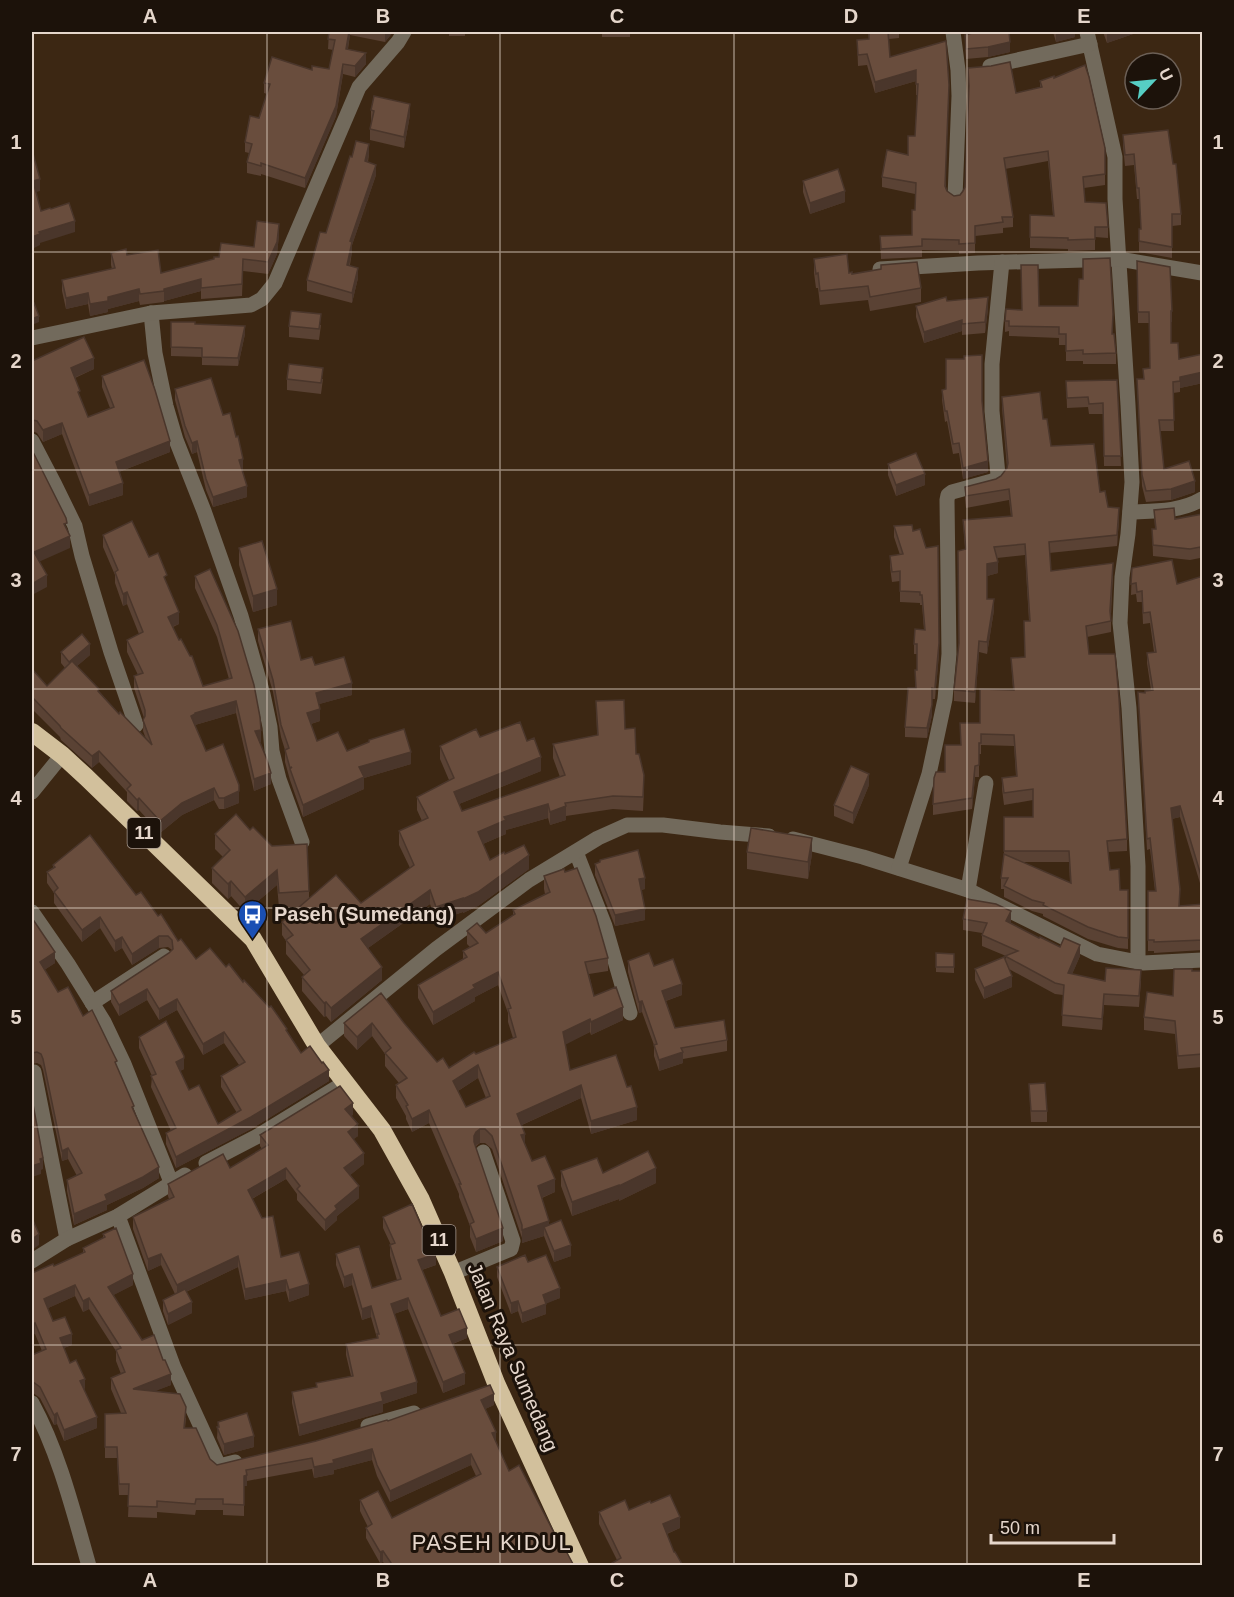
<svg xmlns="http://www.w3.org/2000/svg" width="1234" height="1597" viewBox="0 0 1234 1597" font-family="Arial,sans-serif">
  <rect width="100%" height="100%" fill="#3c2713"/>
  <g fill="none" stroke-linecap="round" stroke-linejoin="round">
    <g stroke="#726a5c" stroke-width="15">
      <polyline points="953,32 958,70 959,96 955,197"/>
      <polyline points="1087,32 1115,157 1115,199 1128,405 1132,482 1128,534 1122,577 1120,623 1129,708 1138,866 1138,962"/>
      <polyline points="990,66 1090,44"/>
      <polyline points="880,269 978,263 1119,259 1202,273"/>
      <polyline points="151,313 155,353 166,406 176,440 204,511 241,616 263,694 270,727 272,751 279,779 302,842"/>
      <polyline points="32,338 151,313 251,305 262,299 275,283 359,87 398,42 404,32"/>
      <polyline points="32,441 55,485 75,526 82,556 111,652 136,725"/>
      <path d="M1130 512C1155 511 1180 512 1202 499"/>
      <polyline points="32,792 62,755"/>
      <polyline points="793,839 863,857 968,890 1097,954 1143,963 1202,960"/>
      <polyline points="576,852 605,926 630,1013"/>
      <polyline points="899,868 929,774 945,699 949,654 947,500 948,495 952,492 992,481 996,479 998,475 992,411 992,364 1002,262"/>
      <polyline points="968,890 986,783"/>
      <polyline points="32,912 68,964 104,1022 124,1064 171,1182"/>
      <polyline points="92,1003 164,956"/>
      <polyline points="317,1046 436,949 529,880 598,838 627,825 663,825 720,832 769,836"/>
      <polyline points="34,1072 67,1239"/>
      <polyline points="206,1163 256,1137 346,1082"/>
      <polyline points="118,1216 174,1368 219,1466 235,1462"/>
      <polyline points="32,1261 67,1239 118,1216 185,1175"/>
      <polyline points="453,1273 511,1249 513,1241 483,1152"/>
      <path d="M32 1403C59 1453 73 1510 89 1566"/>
      <polyline points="368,1426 414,1413"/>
    </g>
    <polyline stroke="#d2c09c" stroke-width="18" points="32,732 62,755 86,777 253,939 317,1046 382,1130 421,1200 453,1273 496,1383 580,1566"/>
  </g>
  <g fill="#5a4234" fill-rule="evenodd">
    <polygon points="329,32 393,32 385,42 350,35 348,49 366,64 355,77 343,74 336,116 305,188 261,174 261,176 247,173 247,162 249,153 245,152 245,142 259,118 267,94 264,93 264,83 312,70 329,69 333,50 328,49"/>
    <rect x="449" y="32" width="16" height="4"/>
    <polygon points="521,32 538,32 538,33 521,34"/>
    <rect x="602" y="32" width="28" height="5"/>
    <polygon points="868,32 899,32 899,38 889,39 890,57 946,41 946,187 947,191 954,196 960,195 963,191 1016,93 1040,87 1040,81 1054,78 1105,148 1105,185 1084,188 1085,202 1108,227 1108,238 1095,237 1095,250 1068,251 1068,249 1030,248 1030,215 1053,216 1048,161 1005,169 1013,217 1013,227 1003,228 1003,233 975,236 975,253 959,254 959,251 922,250 922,257 881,259 880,236 912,235 915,210 915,194 882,187 882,177 908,155 915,136 917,95 916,95 916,81 875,93 867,65 858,66 857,40 869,39"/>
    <polygon points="971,32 1009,32 1010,52 988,57 966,59 965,46 965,35 971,33"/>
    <polygon points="1053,32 1075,32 1075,37 1056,42"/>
    <polygon points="1103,32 1136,32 1136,33 1107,43"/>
    <polygon points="371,110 410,115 404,148 370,140 370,129 372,121 371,121"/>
    <polygon points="1123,135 1173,164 1181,214 1181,225 1172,226 1172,258 1139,252 1139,229 1141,229 1139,199 1137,199 1134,165 1125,166 1123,146"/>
    <polygon points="369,154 368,162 376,175 352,245 352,252 350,265 358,278 352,303 307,291 307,280 326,233 352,157"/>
    <polygon points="803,181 845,202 810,214 803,192"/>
    <polygon points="279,235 277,254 268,274 243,271 242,296 201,299 201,291 164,301 164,302 140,305 139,301 108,309 108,312 90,316 88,304 66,309 62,291 62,280 112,269 111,265 111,253 127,255 161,273 214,259 254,247"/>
    <polygon points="814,259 852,274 921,288 921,302 870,311 868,300 820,305 818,288 816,288 814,273"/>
    <polygon points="1137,261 1172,311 1172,322 1171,322 1171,343 1179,359 1203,354 1203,383 1180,388 1180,392 1173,393 1174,431 1160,431 1164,469 1195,492 1171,500 1146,502 1142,486 1137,379 1143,379 1143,369 1150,368 1149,323 1138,323"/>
    <polygon points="947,301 988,309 985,333 962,335 962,331 924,343 916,317 916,306"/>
    <polygon points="1039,306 1113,334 1116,353 1116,364 1083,364 1083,361 1066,361 1066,345 1059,345 1059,338 1009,336 1009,331 1005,332 1005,321"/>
    <polygon points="171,322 195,324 245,334 238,366 202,365 202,357 171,356"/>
    <polygon points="321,325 319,340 289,337 289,326"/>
    <polygon points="32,361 94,369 75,378 80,397 88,417 110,408 102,387 102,376 170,452 119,472 123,495 89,506 62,434 43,442 37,433 32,431"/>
    <polygon points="287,379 323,379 321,394 287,390"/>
    <polygon points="1117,380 1121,466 1104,466 1103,414 1089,414 1088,407 1067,408 1066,381"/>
    <polygon points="175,389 223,415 243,470 242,470 247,497 213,507 206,490 197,452 192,454 185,437 175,400"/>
    <polygon points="942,390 982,401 988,472 963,479 959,453 953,454 947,421 945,422 942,400"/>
    <path d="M1002 397 1043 419 1051 446 1100 492 1108 507 1119 519 1117 546 1049 553 1051 571 1113 574 1111 615V632L1087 637 1089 654 1127 839V851L1108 852 1110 870 1120 890H1128V949L1118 948 1088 939 1043 916V914L1032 911 1004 897V889H1001V878L1004 854V817H1033V800L1004 805 1002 789V778L1016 776 1014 746 981 745V754H979V777H975L972 809 933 815V804L945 772 960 745 980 723 1013 690 1011 658 1025 657 1029 621 1025 555 997 558 998 573 987 576V599L994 610 987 654 979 652 975 703 954 701V690L959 644 965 549 963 520 1011 517 1009 500 966 508 965 499V487L996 479 1001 476 1007 468 1002 408ZM1023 862H1069L1070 883Z"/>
    <polygon points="888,464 925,485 896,496 888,475"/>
    <polygon points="1154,510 1175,519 1203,514 1203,567 1202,561 1201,561 1200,558 1190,560 1153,556 1152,529 1155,529"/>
    <polygon points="894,526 913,531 939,654 935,698 935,699 932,699 932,715 927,738 905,737 905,727 915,688 917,670 917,654 914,654 914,644 924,630 922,605 920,605 920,603 900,602 900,581 892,582 890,567 890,556 900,555 894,537"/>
    <polygon points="103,535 149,557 167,584 179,624 173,627 179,640 203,686 229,679 217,637 195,588 195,576 210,569 261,742 260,742 271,784 254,791 236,713 195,725 206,751 239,796 239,803 224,809 219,809 214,800 182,815 160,833 139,810 137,811 127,801 127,792 99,762 92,768 61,740 60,737 32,709 32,669 47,686 65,668 61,663 61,652 90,655 77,666 119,714 146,739 143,731 144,718 134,688 134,676 138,675 127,652 127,640 139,634 127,604 123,606 115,583 115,575 103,547"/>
    <polygon points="239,548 277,605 253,612 239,565"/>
    <polygon points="1132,568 1177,584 1203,576 1203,893 1180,817 1172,819 1180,906 1203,904 1203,950 1154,953 1154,951 1148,951 1148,891 1155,891 1150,849 1147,850 1138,692 1145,693 1151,690 1147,663 1147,653 1154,652 1150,623 1143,624 1142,602 1137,602 1136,594 1131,595"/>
    <polygon points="258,629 301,660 315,665 352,695 319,704 320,721 311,724 317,741 347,751 411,764 364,778 364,789 303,817 290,780 285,762 285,750 281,737 273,692 258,641"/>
    <polygon points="596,701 625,729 636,754 644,789 643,811 613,809 566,816 566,820 550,825 548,818 506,830 506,834 483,844 490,860 505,854 529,869 478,906 463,913 463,912 436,921 430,904 368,948 382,980 331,1022 326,1016 324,1017 302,991 302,977 304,975 286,954 286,941 282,935 282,922 299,907 279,908 277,885 245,912 231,896 228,899 212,883 212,868 223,857 215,849 215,834 250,830 309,891 309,898 361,903 410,868 399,845 399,831 422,821 417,810 417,797 449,780 440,759 440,746 480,737 527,741 541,771 459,804 462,811 560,777 553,758 553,744 597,735"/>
    <polygon points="869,785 853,824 834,816 834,805"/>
    <polygon points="747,852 812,854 808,879 747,869"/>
    <polygon points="595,864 645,889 641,890 645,920 615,926 595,875"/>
    <polygon points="53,865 136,895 158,916 178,941 196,959 226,967 243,982 287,1032 301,1053 329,1081 251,1129 176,1168 166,1144 166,1133 171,1131 151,1087 152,1076 139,1048 139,1037 184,1056 184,1069 180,1071 189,1090 218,1124 237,1113 221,1087 221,1076 239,1065 224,1043 203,1055 177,1010 159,1020 147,1000 119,1016 111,1002 111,991 169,953 172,950 168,947 159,948 132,965 122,948 115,952 100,928 82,942 54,903 54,893 47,883 47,872 53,868"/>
    <path d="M544 876 608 958V971L589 974 594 996 623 1020 591 1035 590 1032 565 1044 570 1070 637 1120 591 1134 581 1098 522 1125 525 1144 532 1161 555 1192 542 1198 549 1225 571 1256 554 1262 544 1236 522 1243V1238L492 1149 485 1143H480L475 1147 503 1241 476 1252 470 1237V1226L459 1197V1194L429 1123 412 1132 406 1119V1116L396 1098V1085L399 1083 385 1066V1054L372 1036 357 1050 344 1036V1023H404L437 1062 449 1068 476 1054 513 1038 508 1022V1013L498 985 475 997V1001L433 1025 418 998V985L463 960V951L470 947 467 944V931L486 933 513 915V910L545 894 544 889ZM478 1078 486 1098 466 1107 458 1091Z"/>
    <polygon points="963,919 1011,922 1011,923 1039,938 1080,956 1072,974 1105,981 1141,981 1139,1007 1104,1005 1102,1030 1062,1026 1063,995 1055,994 1009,969 1012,987 984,999 975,980 975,969 1005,961 1006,956 982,946 982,933 963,930"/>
    <polygon points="32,922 55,963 44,970 58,992 83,1016 117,1067 159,1178 143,1188 107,1205 107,1210 74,1225 67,1191 67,1180 77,1176 68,1159 62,1161 43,1070 41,1065 37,1063 32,1064"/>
    <polygon points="936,953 954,954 954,973 936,972"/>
    <polygon points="628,961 654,966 682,995 666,1001 675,1028 727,1040 727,1051 683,1059 683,1063 659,1071 654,1056 654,1045 642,1012 639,1013 628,972"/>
    <polygon points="1192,971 1203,971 1203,1067 1178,1069 1175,1034 1144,1030 1144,1017 1173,996"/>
    <polygon points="1029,1084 1047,1111 1047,1122 1031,1122"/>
    <polygon points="353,1115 351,1116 358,1136 353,1139 364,1164 350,1175 359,1198 337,1216 337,1220 325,1231 297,1200 297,1194 286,1179 252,1199 281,1257 309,1295 289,1302 286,1291 245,1300 238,1267 186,1292 192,1313 168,1325 163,1311 163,1300 175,1294 161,1265 148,1271 133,1229 133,1217 169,1199 168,1196 168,1184 230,1168 262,1149 260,1146 260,1135"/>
    <polygon points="561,1171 603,1173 656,1183 619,1201 619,1199 572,1216 561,1186"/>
    <polygon points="383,1217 436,1265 422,1270 441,1316 467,1338 453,1344 465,1384 443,1393 408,1309 394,1314 417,1393 383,1404 383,1412 299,1436 292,1403 292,1392 316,1387 316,1383 351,1376 346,1355 346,1344 377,1338 371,1317 362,1320 352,1285 344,1288 336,1265 336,1254 372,1288 397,1280 390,1256 390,1245 391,1245 383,1228"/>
    <polygon points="103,1234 133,1285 113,1295 171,1385 154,1391 186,1418 185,1428 210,1459 217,1465 316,1441 388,1421 494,1405 485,1409 496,1442 509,1471 573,1564 578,1566 386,1566 383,1562 380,1563 366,1538 366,1528 368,1527 360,1511 360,1500 392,1518 476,1476 471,1465 390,1502 377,1476 372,1460 334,1470 334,1474 314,1478 312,1469 247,1481 247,1486 244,1486 244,1516 223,1515 223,1510 196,1510 195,1515 157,1512 157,1518 128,1517 129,1495 119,1495 117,1458 105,1458 105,1414 121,1413 111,1389 111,1378 121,1374 116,1361 116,1351 89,1309 83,1312 75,1296 48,1308 53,1321 72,1345 64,1348 70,1363 84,1390 97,1428 64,1441 57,1424 54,1425 40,1398 33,1393 32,1394 32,1355 42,1351 35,1334 32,1273 54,1266 83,1253 83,1248 103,1238"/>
    <polygon points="528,1262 560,1298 546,1303 546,1314 522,1323 518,1311 511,1314 497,1277 497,1267"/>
    <polygon points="218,1422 254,1447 224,1455 217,1438"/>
    <polygon points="629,1510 680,1528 667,1534 617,1560 599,1524 599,1512"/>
  </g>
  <g fill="#4a362b">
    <polygon points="349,32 350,32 350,35 346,59 346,49"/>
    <polygon points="385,32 393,32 385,42"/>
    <polygon points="1056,32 1075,32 1075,37 1056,42"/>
    <polygon points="1107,32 1136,32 1136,33 1107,43"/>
    <polygon points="1010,42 1010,52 988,57 988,47"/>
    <polygon points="366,53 366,64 355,77 355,66"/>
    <polygon points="343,64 343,74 336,116 305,188 305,178"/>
    <polygon points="916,70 916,81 875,93 875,82"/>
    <polygon points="410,104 410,115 404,148 404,137"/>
    <polygon points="369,144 369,154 365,172 365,161"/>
    <polygon points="376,165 376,175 352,245 352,252 347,275 347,265 350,241"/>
    <polygon points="40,179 40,191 33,193 33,181"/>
    <polygon points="845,191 845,202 810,214 810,203"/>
    <polygon points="75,221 75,232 40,243 40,245 32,249 32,237 39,232"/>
    <polygon points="279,224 279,235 277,254 268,274 268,262"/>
    <polygon points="358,268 358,278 352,303 352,293"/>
    <polygon points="201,279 201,291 164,301 164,289"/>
    <polygon points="139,289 139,301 108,309 108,312 90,316 90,304 108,297"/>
    <polygon points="88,293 88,304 66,309 66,298"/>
    <polygon points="988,297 988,309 985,333 985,322"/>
    <polygon points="39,316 39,322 32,325 32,319"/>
    <polygon points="962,320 962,331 924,343 924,332"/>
    <polygon points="245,326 245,334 238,366 238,358"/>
    <polygon points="94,358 94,369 71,379 71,368"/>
    <polygon points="1203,372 1203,383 1180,388 1180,377"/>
    <polygon points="62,423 62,434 43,442 43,430"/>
    <polygon points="170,441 170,452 116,473 116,462"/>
    <polygon points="197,441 197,452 192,454 192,443"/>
    <polygon points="243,459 243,470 239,471 239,460"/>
    <polygon points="988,461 988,472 963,479 963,468"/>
    <polygon points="925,474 925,485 896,496 896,485"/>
    <polygon points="1195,481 1195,492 1171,500 1171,489"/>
    <polygon points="123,483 123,495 89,506 89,495"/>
    <polygon points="247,486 247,497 213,507 213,497"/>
    <polygon points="1119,508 1119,519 1117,546 1117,535"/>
    <polygon points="70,536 70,548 34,564 34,552"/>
    <polygon points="998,562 998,573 987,576 987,564"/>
    <polygon points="47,575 47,587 32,595 32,584"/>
    <polygon points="277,589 277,605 253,612 253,596"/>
    <polygon points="127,592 127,604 123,606 123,594"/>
    <polygon points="994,599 994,610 987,654 987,642"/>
    <polygon points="179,612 179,624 168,628 168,617"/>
    <polygon points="979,641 979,652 975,703 975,692"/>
    <polygon points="939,643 939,654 935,699 935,689"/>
    <polygon points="90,644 90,655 69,673 69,662"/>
    <polygon points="352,683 352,695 316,705 316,693"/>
    <polygon points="932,688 932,715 927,738 927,728"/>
    <polygon points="236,701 236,713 195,725 191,716 195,713"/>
    <polygon points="320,709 320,721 307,725 307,713"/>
    <polygon points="261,730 261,742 255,743 255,731"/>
    <polygon points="99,751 99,762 92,768 92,756"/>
    <polygon points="411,752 411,764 364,778 364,789 303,817 303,805 359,767"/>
    <polygon points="541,757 541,771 454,806 454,792"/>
    <polygon points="975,766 975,777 972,809 972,798"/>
    <polygon points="271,773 271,784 254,791 254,779"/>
    <polygon points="869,774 869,785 853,824 853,813"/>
    <polygon points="239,785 239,803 224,809 224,798"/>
    <polygon points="214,788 214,800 182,815 160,833 160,821 182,803"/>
    <polygon points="139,798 139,810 137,811 137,800"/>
    <polygon points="548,804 548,818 506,830 506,834 478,846 478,832 504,817"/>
    <polygon points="566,806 566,820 550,825 550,812"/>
    <polygon points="1180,806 1180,817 1171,819 1171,808"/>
    <polygon points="812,838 812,854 808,879 808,862"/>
    <polygon points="529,855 529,869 478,906 463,913 463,899"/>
    <polygon points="277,870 277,885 245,912 245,897"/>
    <polygon points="645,878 645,889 639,890 639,879"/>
    <polygon points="231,881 231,896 228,899 228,884"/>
    <polygon points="430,890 430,904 361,953 361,939"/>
    <polygon points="463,898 463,912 436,921 436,907"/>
    <polygon points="645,909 645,920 615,926 615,915"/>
    <polygon points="1011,911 1011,922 1006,932 1006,921"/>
    <polygon points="100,917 100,928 82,942 82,930"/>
    <polygon points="159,936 159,948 132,965 132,954"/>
    <polygon points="122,937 122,948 115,952 115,941"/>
    <polygon points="1080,945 1080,956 1068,984 1068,973"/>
    <polygon points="55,952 55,963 40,973 40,962"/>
    <polygon points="382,967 382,980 331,1022 331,1008"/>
    <polygon points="498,972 498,985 475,997 475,1001 433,1025 433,1012 473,985"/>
    <polygon points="1012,976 1012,987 984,999 984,988"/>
    <polygon points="682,984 682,995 662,1002 662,991"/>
    <polygon points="147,989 147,1000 119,1016 119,1005"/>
    <polygon points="1104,994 1104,1005 1102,1030 1102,1019"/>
    <polygon points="177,999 177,1010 159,1020 159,1009"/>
    <polygon points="642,1001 642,1012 639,1013 639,1002"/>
    <polygon points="326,1002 326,1016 324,1017 324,1003"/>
    <polygon points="623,1007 623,1020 591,1035 591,1022"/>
    <polygon points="590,1019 590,1032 563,1046 563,1032"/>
    <polygon points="372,1023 372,1036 357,1050 357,1037"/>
    <polygon points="224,1032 224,1043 203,1055 203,1044"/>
    <polygon points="683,1052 683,1063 659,1071 659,1060"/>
    <polygon points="184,1058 184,1069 176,1073 176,1062"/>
    <polygon points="478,1065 478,1078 453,1094 453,1081"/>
    <polygon points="329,1070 329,1081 251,1129 176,1168 176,1157"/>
    <polygon points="581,1085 581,1098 517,1127 517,1114"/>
    <polygon points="353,1103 353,1115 345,1120 345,1109"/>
    <polygon points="637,1107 637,1120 591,1134 591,1121"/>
    <polygon points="429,1110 429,1123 412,1132 412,1119"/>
    <polygon points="358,1124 358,1136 348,1144 348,1132"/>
    <polygon points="480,1129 480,1143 476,1145 474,1150 474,1136 476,1132"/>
    <polygon points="525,1134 525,1147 521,1135"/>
    <polygon points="68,1148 68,1159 62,1161 62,1151"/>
    <polygon points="364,1153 364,1164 344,1180 344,1168"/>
    <polygon points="43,1158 43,1169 41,1170 41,1174 32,1177 32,1166"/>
    <polygon points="159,1167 159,1178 143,1188 107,1205 107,1210 74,1225 74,1214 105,1195"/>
    <polygon points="286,1168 286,1179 248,1201 248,1190"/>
    <polygon points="656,1168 656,1183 619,1201 619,1186"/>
    <polygon points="555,1179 555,1192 538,1199 538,1186"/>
    <polygon points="619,1185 619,1199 572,1216 572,1202"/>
    <polygon points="359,1186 359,1198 337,1216 337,1220 325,1231 325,1220 335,1206"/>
    <polygon points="549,1221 549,1234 544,1227 544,1236 522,1243 522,1230"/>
    <polygon points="503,1228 503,1241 476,1252 476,1239"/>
    <polygon points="39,1234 39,1245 32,1250 32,1239"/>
    <polygon points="571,1245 571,1256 554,1262 554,1251"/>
    <polygon points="161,1254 161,1265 148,1271 148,1259"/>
    <polygon points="436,1254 436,1265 418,1271 418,1260"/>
    <polygon points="238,1256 238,1267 177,1296 177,1285"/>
    <polygon points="133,1274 133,1285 108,1298 108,1287"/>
    <polygon points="352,1274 352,1285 344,1288 344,1277"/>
    <polygon points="286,1280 286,1291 245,1300 245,1289"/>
    <polygon points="309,1284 309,1295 289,1302 289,1290"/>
    <polygon points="75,1285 75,1296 44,1310 44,1299"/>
    <polygon points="560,1288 560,1298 543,1305 543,1295"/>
    <polygon points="89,1298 89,1309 83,1312 83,1301"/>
    <polygon points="408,1298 408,1309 391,1315 391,1304"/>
    <polygon points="518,1301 518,1311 511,1314 511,1303"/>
    <polygon points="192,1302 192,1313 168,1325 168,1314"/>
    <polygon points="546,1304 546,1314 522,1323 522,1313"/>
    <polygon points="371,1306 371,1317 362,1320 362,1309"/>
    <polygon points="35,1323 35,1334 32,1335 32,1325"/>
    <polygon points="467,1328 467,1338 449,1345 449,1335"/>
    <polygon points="72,1334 72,1345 60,1349 60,1338"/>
    <polygon points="465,1373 465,1384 443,1393 443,1382"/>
    <polygon points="171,1374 171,1385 133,1400 133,1389"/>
    <polygon points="85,1379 85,1390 80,1381"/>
    <polygon points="417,1382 417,1393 383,1404 383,1412 299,1436 299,1425 381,1393"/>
    <polygon points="494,1394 494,1405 481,1411 481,1400"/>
    <polygon points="57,1413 57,1424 54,1425 54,1415"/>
    <polygon points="97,1417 97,1428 64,1441 64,1430"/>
    <polygon points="496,1432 496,1443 492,1433"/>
    <polygon points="254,1436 254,1447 224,1455 224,1444"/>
    <rect x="32" y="1441" width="1" height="11"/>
    <polygon points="372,1449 372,1460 334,1470 334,1474 314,1478 314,1467 333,1460"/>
    <polygon points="471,1454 471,1465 390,1502 390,1491"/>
    <polygon points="247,1475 247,1486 244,1486 244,1516 244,1476"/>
    <polygon points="680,1517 680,1528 663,1535 663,1524"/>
    <polygon points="383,1551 383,1562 380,1563 380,1552"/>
  </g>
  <g fill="#694d3d" stroke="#4a362b" stroke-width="1.5" fill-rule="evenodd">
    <polygon points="329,32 349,32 346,49 366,53 355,66 343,64 336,106 305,178 261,163 261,166 247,162 252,144 245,142 250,116 259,118 270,84 264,83 272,57 312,70 312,66 329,69 335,40 328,39"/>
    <polygon points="869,32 888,32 890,57 946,41 949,85 945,186 947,191 954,196 960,195 963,191 965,187 969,86 968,68 991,66 1010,62 1016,93 1042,87 1040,81 1054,76 1054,78 1085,65 1089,77 1105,148 1105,174 1083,177 1085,202 1106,203 1108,227 1095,227 1095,239 1068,240 1068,238 1030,237 1030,215 1054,216 1048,151 1004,158 1013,217 1002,217 1003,222 975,226 975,243 959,244 959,240 922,239 922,246 881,249 880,236 912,235 912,210 915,210 916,183 882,177 887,150 908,155 908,136 915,136 918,84 916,84 916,70 875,82 867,54 858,55 857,40 869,39"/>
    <polygon points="976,32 1009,32 1010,42 988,47 966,49 965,35"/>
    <polygon points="374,96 410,104 404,137 370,129 374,111 371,110"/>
    <polygon points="1168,130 1173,164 1176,164 1181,214 1172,214 1172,247 1139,241 1139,229 1141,229 1139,188 1137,188 1134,154 1125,155 1123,135"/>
    <polygon points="356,141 369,144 365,161 376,165 350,241 352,242 347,265 358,268 352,293 307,280 320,232 326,233 350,156 352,157"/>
    <polygon points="32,150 40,179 33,181 41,211 50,208 51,209 69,203 75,221 39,232 40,234 32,237"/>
    <polygon points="838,169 845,191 810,203 803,181"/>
    <polygon points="257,221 279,224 277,242 268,262 243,259 242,284 201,288 201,279 164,289 164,291 140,294 139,289 108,297 108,301 90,304 88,293 66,298 62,280 115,268 111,253 126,249 127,255 158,250 161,273 214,259 214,257 219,257 221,243 254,247"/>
    <polygon points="847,254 849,273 852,272 852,274 881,269 881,265 917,262 921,288 870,297 868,286 820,291 818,273 816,274 814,259"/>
    <polygon points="1110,258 1113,314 1112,334 1114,334 1116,353 1083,354 1083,350 1066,351 1066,334 1059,334 1059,327 1009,326 1009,321 1005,321 1006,309 1022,310 1021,265 1038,265 1039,306 1078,306 1079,279 1083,279 1083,259"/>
    <polygon points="1137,261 1170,267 1172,311 1171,311 1171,343 1178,343 1179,359 1203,354 1203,372 1180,377 1180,381 1173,382 1174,420 1159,420 1164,469 1189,461 1195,481 1171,489 1146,491 1142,475 1137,379 1144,379 1143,369 1150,368 1149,312 1138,312"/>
    <polygon points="946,297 947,301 988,297 985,322 962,324 962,320 924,332 916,306"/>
    <polygon points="34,303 39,316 32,319 32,304"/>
    <polygon points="291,311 321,314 319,329 289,326"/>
    <polygon points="171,322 195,322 195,324 245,326 238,358 202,357 202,348 171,347"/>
    <polygon points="84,337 94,358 71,368 80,391 78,392 88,417 114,407 102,376 144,360 155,390 170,441 116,462 123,483 89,495 62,423 43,430 37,421 32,420 32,361"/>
    <polygon points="982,355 982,401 988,461 963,468 959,443 953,444 947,411 945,411 942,390 946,389 946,359 964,359 964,356"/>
    <polygon points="289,364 323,368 321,383 287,379"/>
    <polygon points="211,378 223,415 230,413 236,437 238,436 243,459 239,460 247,486 213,497 206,479 197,441 192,443 185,426 175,389"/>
    <polygon points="1117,380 1121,456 1104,456 1103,403 1089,404 1088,397 1067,398 1066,381"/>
    <polygon points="1040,392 1043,419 1047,419 1051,446 1094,444 1100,492 1105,491 1108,507 1119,508 1117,535 1049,542 1051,571 1113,563 1110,611 1111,621 1086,626 1089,654 1115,654 1119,698 1127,839 1107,841 1110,870 1119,869 1120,890 1128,890 1128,938 1118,937 1088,927 1043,905 1044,903 1032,900 1004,886 1008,878 1001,878 1004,854 1071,883 1069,851 1004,851 1004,817 1033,817 1033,789 1004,793 1002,778 1017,776 1014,735 981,734 981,743 979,743 979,765 975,766 972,798 933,804 934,778 936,772 945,772 945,745 961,745 960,723 980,723 980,689 1014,690 1011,658 1025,657 1024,621 1030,621 1025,544 994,547 998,562 987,564 987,599 994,599 987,642 979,641 975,692 954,690 959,643 958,551 966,549 963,520 1012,516 1009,489 966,496 965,487 996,479 1001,476 1007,468 1008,463 1002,397"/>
    <polygon points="32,450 66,518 67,523 64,524 70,536 34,552 47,575 32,584"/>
    <polygon points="916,453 925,474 896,485 888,464"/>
    <polygon points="1174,508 1175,519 1203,514 1203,551 1201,550 1200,547 1190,549 1153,545 1152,529 1156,529 1154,510"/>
    <polygon points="132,521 149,557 158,553 167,575 164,577 179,612 168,617 179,640 181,639 190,656 192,656 203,686 232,678 217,625 195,576 210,569 238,631 254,685 260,717 261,730 255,731 266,757 271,773 254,779 236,701 195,713 195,714 191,716 206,751 223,744 239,785 239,791 224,798 219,798 214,788 182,803 160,821 139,798 137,800 127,789 131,785 99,751 92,756 61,728 60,726 32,697 32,669 47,686 72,661 99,689 98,691 119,714 120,712 152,745 143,720 145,716 145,710 134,676 143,673 127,640 143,632 127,592 123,594 115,572 118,570 103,535"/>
    <polygon points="912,525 913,531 920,529 926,548 938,546 939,643 935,687 935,689 932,688 932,705 927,728 905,727 908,688 916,688 915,670 917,670 917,644 914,644 915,629 925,630 922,595 920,595 920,592 900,591 900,571 892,572 890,556 903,554 894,526"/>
    <polygon points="262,541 277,589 253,596 239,548"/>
    <polygon points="1172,560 1177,584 1203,576 1203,882 1180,806 1171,808 1180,889 1179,906 1203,904 1203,940 1154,942 1154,940 1148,940 1148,891 1156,891 1150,838 1147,839 1138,692 1145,693 1145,691 1153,690 1147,653 1156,652 1150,612 1143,613 1142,591 1137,592 1136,583 1131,584 1132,568"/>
    <polygon points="291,621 301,660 312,657 315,665 344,657 352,683 316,693 320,709 307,713 317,741 338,732 347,751 369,742 369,740 404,729 411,752 359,767 364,777 303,805 290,769 292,767 290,768 285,750 289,748 281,725 273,680 258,629"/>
    <polygon points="82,634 90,644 69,662 61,652"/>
    <polygon points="624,700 625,729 635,728 636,754 639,754 644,775 643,797 613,796 565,803 566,806 550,812 548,804 504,817 506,820 478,832 490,860 504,852 505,854 524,845 529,855 478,892 463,899 463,898 436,907 430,890 361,939 382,967 331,1008 326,1002 324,1003 302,977 310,970 286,940 293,935 282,922 336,875 361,903 414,865 399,831 428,818 417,797 454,778 440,746 476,729 480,737 520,722 527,741 534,738 541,757 454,792 462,811 565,775 553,744 598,735 596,701"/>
    <polygon points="851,766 869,774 853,813 834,805"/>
    <polygon points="236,814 250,830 253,827 272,846 307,844 309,891 279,893 277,870 245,897 231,881 228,884 212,868 230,850 215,834"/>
    <polygon points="751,828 812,838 808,862 747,852"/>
    <polygon points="90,835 136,895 141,892 158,916 161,914 178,941 181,939 196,959 210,948 226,967 229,964 243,982 244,980 269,1007 271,1006 287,1029 286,1030 301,1053 310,1046 322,1063 323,1062 329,1070 251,1117 176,1157 166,1133 176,1128 151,1076 156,1074 139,1037 166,1021 184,1056 184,1058 176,1062 189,1090 199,1085 218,1124 241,1110 221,1076 245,1062 224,1032 203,1044 177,999 159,1009 147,989 119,1005 111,991 169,953 173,949 172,940 168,936 159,936 132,954 122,937 115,941 100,917 82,930 54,892 58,888 47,872 55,867 53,865"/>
    <polygon points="638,850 645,878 639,879 645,909 615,915 595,864 600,862 600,860"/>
    <path d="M577 868 596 916 608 958 585 962 594 996 616 987 623 1007 591 1022 590 1019 563 1032 570 1070 616 1055 627 1087 631 1086 637 1107 591 1121 581 1085 517 1114 525 1134 521 1135 532 1161 545 1156 555 1179 538 1186 549 1221 522 1230V1225L492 1136 485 1129H480L476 1132 474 1136V1142L503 1228 476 1239 470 1224 474 1222 459 1184H461L429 1110 412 1119 406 1106 408 1105 396 1085 407 1078 385 1053 391 1048 372 1023 357 1037 344 1023 381 993 404 1023 437 1062 443 1058 449 1068 474 1052 476 1054 516 1037 508 1009 511 1008 498 972 473 985 475 988 433 1012 418 985 467 957 463 951 478 943 467 931 477 923 486 933 515 914 513 910 550 892 544 876 564 869 565 872ZM478 1065 490 1096 466 1107 453 1081Z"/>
    <polygon points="967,899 996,904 1011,911 1006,921 1039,938 1040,937 1060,947 1064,938 1080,945 1068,973 1105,981 1106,968 1141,970 1139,996 1104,994 1102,1019 1062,1015 1064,985 1055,983 1005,956 1018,951 982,935 987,923 963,919"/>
    <polygon points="34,921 55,952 40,962 58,992 68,987 83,1016 92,1010 95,1016 115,1057 117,1061 115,1062 134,1106 132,1107 159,1167 143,1177 105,1195 107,1200 74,1214 67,1180 82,1173 68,1148 62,1151 43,1059 41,1054 37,1052 32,1053 32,922"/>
    <polygon points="649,953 654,966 673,959 682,984 662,991 675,1028 724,1020 727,1040 681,1048 683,1052 659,1060 654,1045 657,1044 642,1001 639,1002 628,961"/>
    <polygon points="936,953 954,954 954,967 936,967"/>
    <polygon points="1004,957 1012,976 984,988 975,969"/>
    <polygon points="1174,969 1192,969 1192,971 1203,971 1203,1054 1178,1056 1175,1021 1144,1017 1147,992 1173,996"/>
    <polygon points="1045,1083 1047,1111 1031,1111 1029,1084"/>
    <polygon points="340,1086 353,1103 345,1109 358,1124 348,1132 364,1153 344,1168 359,1186 335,1206 337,1209 325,1220 297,1189 300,1186 286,1168 248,1190 262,1218 273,1216 281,1257 299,1252 309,1284 289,1290 286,1280 245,1289 238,1256 177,1285 161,1254 148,1259 133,1217 174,1197 168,1184 223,1154 230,1168 268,1145 260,1135"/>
    <polygon points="32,1099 43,1158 40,1159 41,1163 32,1166"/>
    <polygon points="648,1151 656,1168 619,1186 619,1185 572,1202 561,1171 597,1158 603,1173"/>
    <polygon points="412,1204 425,1234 428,1233 436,1254 418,1260 441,1316 459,1309 467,1328 449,1335 465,1373 443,1382 408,1298 391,1304 417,1382 381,1393 383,1401 299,1425 292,1392 317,1387 316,1383 353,1376 346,1344 378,1338 377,1334 379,1334 371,1306 362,1309 352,1274 344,1277 336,1254 359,1246 372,1288 401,1279 390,1245 395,1243 383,1217"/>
    <polygon points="32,1218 39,1234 32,1239"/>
    <polygon points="561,1220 571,1245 554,1251 544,1227"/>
    <polygon points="116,1228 133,1274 108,1287 142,1340 154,1335 163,1360 165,1360 171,1374 133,1389 180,1394 186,1407 184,1428 196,1428 210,1459 217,1465 316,1441 387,1420 388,1421 490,1385 494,1394 481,1400 496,1432 492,1433 509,1471 519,1465 563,1550 565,1549 573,1564 578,1566 393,1566 383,1551 380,1552 366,1528 372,1524 360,1500 378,1491 392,1518 481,1474 471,1454 390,1491 377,1465 372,1449 333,1460 334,1463 314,1467 312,1458 246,1470 247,1475 244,1476 244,1505 223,1504 223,1499 196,1499 195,1504 157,1501 157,1507 128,1506 129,1484 119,1484 117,1447 105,1447 105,1414 126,1413 111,1378 125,1372 116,1350 121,1348 89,1298 83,1301 75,1285 44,1299 53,1321 65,1317 72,1334 60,1338 70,1363 76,1360 85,1379 80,1381 97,1417 64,1430 57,1413 54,1415 40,1387 33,1382 32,1383 32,1355 46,1349 35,1323 32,1325 32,1273 53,1264 54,1266 85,1252 83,1248 105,1237 103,1234"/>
    <polygon points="525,1255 528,1262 546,1255 560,1288 543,1295 546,1304 522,1313 518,1301 511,1303 497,1267"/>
    <polygon points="185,1289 192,1302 168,1314 163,1300"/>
    <polygon points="247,1413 254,1436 224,1444 217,1427 219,1427 218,1422"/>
    <polygon points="670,1495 680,1517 663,1524 674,1552 675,1552 683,1566 607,1566 621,1558 599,1512 625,1500 629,1510 650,1501 651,1503"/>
  </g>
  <path fill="none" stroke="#e5d6cb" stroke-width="1.5" stroke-opacity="0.55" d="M267 32V1566M500 32V1566M734 32V1566M967 32V1566M32 252H1202M32 470H1202M32 689H1202M32 908H1202M32 1127H1202M32 1345H1202"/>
  <defs>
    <symbol id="bus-pin" viewBox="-11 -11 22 30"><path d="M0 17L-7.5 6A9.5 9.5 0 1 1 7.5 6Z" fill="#1a4fb4" stroke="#1c120a"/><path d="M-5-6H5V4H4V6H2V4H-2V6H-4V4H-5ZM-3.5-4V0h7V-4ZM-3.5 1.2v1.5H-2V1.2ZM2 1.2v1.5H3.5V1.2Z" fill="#fff"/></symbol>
  </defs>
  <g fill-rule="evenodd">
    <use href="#bus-pin" x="236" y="898" width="33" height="45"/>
  </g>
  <g text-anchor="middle" stroke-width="6" stroke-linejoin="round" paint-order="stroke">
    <g fill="#1c120a" stroke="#a99b91" stroke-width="1.5">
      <rect x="127.5" y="818" width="33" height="30" rx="4.5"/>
      <rect x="422.5" y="1225" width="33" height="30" rx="4.5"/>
    </g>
    <g font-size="18" font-weight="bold" fill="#e5d6cb">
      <text x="144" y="839">11</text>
      <text x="439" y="1246">11</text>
    </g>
    <g font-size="20" font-weight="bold" fill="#e5d6cb" stroke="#1c120a" text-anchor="start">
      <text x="274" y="921">Paseh (Sumedang)</text>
    </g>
    <g font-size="20" fill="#e5d6cb" stroke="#1c120a">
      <text transform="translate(513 1357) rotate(67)" y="7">Jalan Raya Sumedang</text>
    </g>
    <g font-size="22" letter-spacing="1.5" fill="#e5d6cb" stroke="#1c120a">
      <text x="492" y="1550">PASEH KIDUL</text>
    </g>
  </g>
  <rect width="1234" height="1597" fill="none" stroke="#1c120a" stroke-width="66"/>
  <g transform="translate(1153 81) rotate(64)"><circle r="28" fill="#1c120a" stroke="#6c6057" stroke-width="1.5"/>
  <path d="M0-4.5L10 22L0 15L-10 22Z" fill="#56cec4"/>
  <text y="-9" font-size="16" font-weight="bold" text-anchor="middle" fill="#e5d6cb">U</text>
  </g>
  <path d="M991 1534v9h123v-9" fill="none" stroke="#e5d6cb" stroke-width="3"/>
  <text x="1000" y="1534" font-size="18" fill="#e5d6cb" stroke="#1c120a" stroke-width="4.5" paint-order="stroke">50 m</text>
  <rect x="33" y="33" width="1168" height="1531" fill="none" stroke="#e5d6cb" stroke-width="2"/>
  <g font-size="20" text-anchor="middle" font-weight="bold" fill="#e5d6cb">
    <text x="150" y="23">A</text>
    <text x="383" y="23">B</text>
    <text x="617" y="23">C</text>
    <text x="851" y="23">D</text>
    <text x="1084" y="23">E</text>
    <text x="16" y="149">1</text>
    <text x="1218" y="149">1</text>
    <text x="16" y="368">2</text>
    <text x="1218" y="368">2</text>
    <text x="16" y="587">3</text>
    <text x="1218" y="587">3</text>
    <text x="16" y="805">4</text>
    <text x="1218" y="805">4</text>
    <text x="16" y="1024">5</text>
    <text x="1218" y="1024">5</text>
    <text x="16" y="1243">6</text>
    <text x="1218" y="1243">6</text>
    <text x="16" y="1461">7</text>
    <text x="1218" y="1461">7</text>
    <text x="150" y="1587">A</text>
    <text x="383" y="1587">B</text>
    <text x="617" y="1587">C</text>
    <text x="851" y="1587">D</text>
    <text x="1084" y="1587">E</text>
  </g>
</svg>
